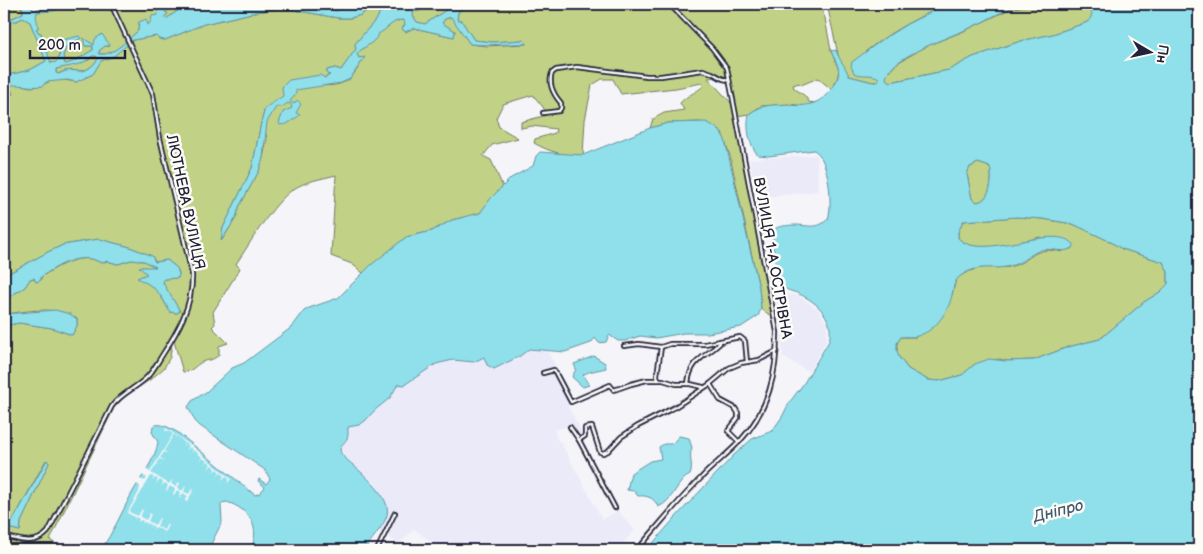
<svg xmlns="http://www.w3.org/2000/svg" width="1203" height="554" viewBox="0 0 1203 554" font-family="'Balsamiq Sans',sans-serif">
  <rect width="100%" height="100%" fill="#f5f4f8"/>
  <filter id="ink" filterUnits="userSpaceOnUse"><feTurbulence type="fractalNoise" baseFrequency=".02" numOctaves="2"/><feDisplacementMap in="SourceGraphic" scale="10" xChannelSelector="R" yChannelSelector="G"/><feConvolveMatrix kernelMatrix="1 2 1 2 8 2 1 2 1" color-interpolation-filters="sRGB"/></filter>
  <g filter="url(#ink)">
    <g fill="#ebeaf9">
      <polygon points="817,155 818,191 756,198 750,159"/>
      <polygon points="774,292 799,296 819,310 827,323 827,340 809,372 783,357 780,320"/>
      <polygon points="532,348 548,352 574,401 568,407 583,434 578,438 570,426 554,430 558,441 560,441 602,519 618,511 635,530 621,545 627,550 442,550 414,529 399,544 378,530 387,517 387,507 376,485 340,452 340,447 347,439 348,427 359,425 365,421 375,410 390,399 396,385 436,364 453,360 474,362 482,357 485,358 489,367 520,356 526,350"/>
    </g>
    <g fill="#c1d287" stroke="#727a61" fill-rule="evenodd">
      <polygon points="4,4 20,4 23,13 8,20 16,21 23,18 30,22 46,61 30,70 4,76"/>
      <path d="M60 4H201L188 8 183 7 166 19 164 18 168 13 165 12 158 15 147 26 139 22 138 31C127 40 114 56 99 54V51L105 46H110L94 45 84 39 85 46H93V50C83 55 77 62 65 64L63 56 66 47 80 38 79 36 59 51V58L56 63H50L41 33H39L36 29 38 28 35 16 36 12 47 11 62 5Z"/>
      <path d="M375 4 380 10 378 17 355 44 356 49 341 70 335 68 327 70V74L331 75 320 79 301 81 295 85 282 100 265 108 261 123 252 168 223 228 222 240 236 218 239 207 259 171 263 158 267 138 263 125 266 117 273 108 289 97 298 85C314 83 337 91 350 78 356 73 360 64 364 58H359L357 54C363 46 375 44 378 33 387 30 393 19 404 20L405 25 402 28 405 32 414 28 454 37 455 31 442 23 445 19 452 17 470 44 487 46 526 44 522 40 492 42 474 40 461 20 457 21 458 12 468 4H819L825 18 831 51 839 70 837 79 831 89 818 78 801 85 799 83 793 85 794 88 805 96 809 102 816 103 805 106 788 104 761 106 749 114 736 116 773 312 770 315 761 309 759 288 730 156 722 132 707 123 699 122 668 123 650 128 653 119 664 113 684 110 680 103C687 95 696 93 703 86L702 83 676 88 621 94 613 79H602L592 85 585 120 583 155C564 156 550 152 534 143L535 139 555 133 556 129 532 126 521 128V122L547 115 543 107 533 95 503 104 496 118 499 127 518 138 492 145 483 156 491 160 503 187 480 213 452 220 432 231 406 237 363 273 352 264 331 256 336 175C321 179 305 181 292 190 271 206 251 242 236 264L240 268 239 270 213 312 215 324 212 327 228 343 219 346V355C211 362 206 359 200 363 193 368 192 371 183 372L173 338 170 357 164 368 151 379 124 397 114 408 50 540 60 547 59 550H4V527L20 531 21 522 49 463 46 460 12 522 4 521V326L19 323 52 328 72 335 77 326V319C57 305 28 311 6 314L4 319V300L25 287 30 279 34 278 36 282 41 280V277C58 266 82 251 101 263L107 261 118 264 131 260 144 261 157 268 140 267 147 274 138 278C158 288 159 293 170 312L177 313 180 311 163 284 164 279 178 278 179 273 177 268 167 260 155 262 152 256 130 247 99 239 63 245 48 252 4 276V96L13 94 10 87 4 89V86L16 84 31 87 42 86C50 78 66 80 76 82L93 74 101 61 114 56 133 40 156 36 159 39 165 40 204 24 256 12 283 8 338 18H350L361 15ZM728 76 734 105H733L708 78Z"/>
      <polygon points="424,4 455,4 425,24 417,22 413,16 413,12"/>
      <path d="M825 4H953C947 6 941 7 935 10 910 21 886 35 865 52L889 72 897 63 929 45 964 31 1012 8 1041 4 1115 9 1085 23 1053 34 1021 41 973 57 949 70 890 82 883 81 873 82 849 76 839 59 828 9Z"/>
      <path d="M92 56H96L98 59C83 80 75 64 58 74L56 73V69L89 60Z"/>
      <path d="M978 163 990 167C993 179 991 200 977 202L972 199 967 174 970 167Z"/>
      <path d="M1017 217 1043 219 1073 224 1109 241 1122 249 1163 262 1168 272V284L1160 292 1144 302 1100 339 1068 347 1034 360 1006 361 999 359 975 364 962 375 939 381 928 380 908 369 899 357 897 351V343L901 337H916L952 295 956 279C969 269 981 267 997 267 1001 267 1005 268 1009 267 1034 261 1031 245 1063 252L1040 237C1021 242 974 255 958 239V232L963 221Z"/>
    </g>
    <g fill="#8fe0ea" stroke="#6394a4" fill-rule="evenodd">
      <path d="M20 4H29L34 11 38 9 39 6 45 4 62 5V8L53 11 37 12C35 17 38 22 38 28L36 29 39 33H41L51 63 56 62C61 57 60 47 62 40L79 36 81 38 66 47 63 56 65 64C77 62 83 55 93 50V46H85L83 38 94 45 95 39 102 34 110 46H105L99 51V54C114 56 127 40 138 31L139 22 146 19 148 25 151 21 152 16 158 15 157 9 166 7 165 12 168 13 164 18 166 19 183 7 188 8 201 4H320L336 11 351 4H403L405 9 409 10 413 4H424L420 7V11L413 12V16L417 22 425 24 455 4H468L458 12 457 20H461L474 40 492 42 523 40 527 44C508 43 489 46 470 44L451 17 445 19 442 23 455 31 454 37 414 28 405 32 402 28 405 25 404 20C393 19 387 30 378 34 375 44 363 46 357 54L359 58 365 57 350 79 341 83 296 90V94L290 101 294 104 297 100 301 104 296 113 300 115 287 124 280 125 279 123 283 112 292 108 291 104 288 103 282 107H276L267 122 263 158 259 171 239 207 236 218 221 241 223 228 252 168 261 123 265 108 283 96 282 87 289 80 320 75 325 78 330 75 327 74V70L335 68 341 70 356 49 355 44 378 17 380 10 375 4 361 15 350 18H338L283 8 256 12 204 24 165 40 159 39 156 36 133 40 114 56 101 61 93 74 76 82 68 80 46 82 43 86C28 88 19 83 4 86V76L30 70 46 61 30 22 23 18 16 21H7L23 13V9ZM92 56H96L98 59C82 81 75 64 59 74L56 73V69C68 66 83 66 92 56Z"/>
      <path d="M953 4H1133L1138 6 1199 4V550H647L674 519 734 455 752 439 772 431 782 417 789 403 804 383 829 341C835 320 818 302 799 294 793 291 786 291 781 285 778 277 768 234 776 228 780 226 791 225 795 225 809 225 817 230 828 219 833 204 829 158 814 150L769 156 758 155C749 145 746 128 749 114 778 91 808 123 833 87 843 71 838 67 831 51L836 50C839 60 845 65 849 76L873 82H878L879 78C872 73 862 77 854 73L851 66 852 62 883 39 907 24 937 9ZM1041 4 1084 6 1090 8 1092 14 1089 21 1085 23 1053 34 1021 41 973 57 949 70 891 82 886 79C887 57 954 36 972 27 986 21 999 12 1014 7 1023 5 1031 4 1041 4ZM978 163 990 167C993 179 991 200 977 202L972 199 967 174 970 167ZM1017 217 1043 219 1073 224 1109 241 1122 249 1163 262 1168 272V284L1160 292 1144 302 1100 339 1068 347 1034 360 1006 361 989 359 975 364 962 375 939 381 928 380 908 369 899 357 897 351V343L901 337C908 336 914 338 920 335 936 330 949 310 952 295 954 286 954 280 962 275 980 263 993 271 1010 266 1022 263 1031 253 1041 250 1053 247 1063 255 1074 247V244C1052 222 981 263 958 238V232L963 221Z"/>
      <path d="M706 122C716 127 721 130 725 140L759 288 761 309 758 316 741 327 708 333H684L656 338 640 336 625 341H618L609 335 606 342 599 343 595 338 591 343 565 352 529 349 520 356 494 369 487 365 484 357 474 362 453 360 436 364 404 385 398 384 390 398 375 410 365 421 359 425 348 427C348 430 348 432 348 435 347 444 336 445 342 455 355 468 396 497 386 518 381 530 371 539 365 550H250C262 528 249 509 227 502L222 503 221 505 222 522 208 550H101C113 532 121 514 131 495 139 480 156 459 158 442L152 432 153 426C161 422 169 428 177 432L255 495 260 493 265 487 258 481 259 479 266 484 270 479 265 470 200 426 195 421 188 407 192 401 206 392 232 368 244 363 292 327 304 311 309 308 338 298 371 265 406 237 432 231 452 220 480 213 491 198 511 178 533 166 536 156 540 152 583 155 650 128 668 123Z"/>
      <path d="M99 239 130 247 152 256 155 262 167 260 177 268 179 274 178 278 164 279 163 283 180 311 177 313 170 312C160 293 157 288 137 278L147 274 139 267H156L144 261 131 260 118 264 107 261 101 263C82 251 58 265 41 277V280L36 282 34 278 30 279 25 287 4 300V276L48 252 63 245Z"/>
      <polygon points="55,310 70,314 77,319 77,326 72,335 52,328 19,323 4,326 5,314"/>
      <path d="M594 356 605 363 606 368C599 370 588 371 583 375L589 385 583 387 572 377 576 369 574 364Z"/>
      <path d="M679 436 689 438 692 448C688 457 694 466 690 475 678 479 673 502 658 507 655 498 647 495 638 496L634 491 627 490 631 473 650 461 661 459 659 447 664 444H672Z"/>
      <polygon points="47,460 49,463 21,522 20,531 4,527 4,521 12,522"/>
    </g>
    <polygon fill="#f5f4f8" points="166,428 190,445 193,444 192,446 231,479 227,484 229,479 226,476 222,480 224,475 221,472 217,476 220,472 217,469 213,472 216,468 212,465 208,469 211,464 208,461 204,465 207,461 203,458 199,462 202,457 194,450 191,454 193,450 190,447 186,451 189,446 186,443 182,447 185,443 177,436 175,438 176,436 174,434 164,451 169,454 164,452 160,458 165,461 159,459 157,463 162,466 157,464 151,473 169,484 173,479 171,484 176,487 179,482 180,483 178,488 182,491 186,485 184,492 189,494 192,489 194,489 187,502 185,501 188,496 183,493 180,498 179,498 181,492 177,490 174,495 173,494 175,489 170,486 167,491 166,491 168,485 164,483 161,487 163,482 160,480 156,484 158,479 155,478 152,481 154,477 151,476 129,512 138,516 142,509 143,510 140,517 146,520 150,513 151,514 148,521 155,525 159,518 160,518 157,526 164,530 167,524 168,525 164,533 163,531 156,527 153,529 154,527 152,525 149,528 151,525 148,523 146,526 147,523 144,522 142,524 143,521 141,520 138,522 139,519 136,517 134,520 135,517 127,513 139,492 140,486 135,483 137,478 145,481 147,478 142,475 145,469 150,472 173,434 167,430 165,432"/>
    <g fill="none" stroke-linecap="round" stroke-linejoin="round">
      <defs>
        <g id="minor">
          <path d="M543 113 559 111 561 108V103C554 95 548 84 552 73L556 70 577 67 647 76H661L703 70 712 73 723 79 729 80"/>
          <polyline points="624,346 639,344 661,347 670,344 705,344 740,337 745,341 747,362"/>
          <polyline points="543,373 554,370 571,402 610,385 614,390 631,384 647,380 663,380 676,384 690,384 703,387"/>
          <polyline points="658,380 657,375 661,347"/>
          <path d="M688 384C690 360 704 358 720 343"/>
          <polyline points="710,384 720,400 735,408 738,413 738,418 728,431 739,442"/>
          <polyline points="570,427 579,440 615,508"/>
          <polyline points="579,440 585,436 585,428 592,427 600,452 603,453 608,451 621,437 638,426 675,407 710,384 729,368 741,363 759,360 777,351"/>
          <path d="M4 536C20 540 35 546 48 532L112 406C121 394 134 389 145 379 152 373 156 365 161 357 178 331 193 306 192 274L160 138 153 94 111 4"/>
          <polyline points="377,550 395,513"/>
          <path d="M637 550C658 526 678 501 701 478 713 465 728 454 740 441 769 410 777 373 777 332L727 68 712 48 669 4"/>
        </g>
      </defs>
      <use href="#minor" stroke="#22223b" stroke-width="6"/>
      <use href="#minor" stroke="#fdfcf7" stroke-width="2.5"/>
    </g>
  </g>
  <g text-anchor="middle" stroke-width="5" stroke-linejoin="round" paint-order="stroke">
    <g font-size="15" fill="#22223b" stroke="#fdfcf7">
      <text transform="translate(186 202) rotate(78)" y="5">ЛЮТНЕВА ВУЛИЦЯ</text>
      <text transform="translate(773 258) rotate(80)" y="5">ВУЛИЦЯ 1-А ОСТРІВНА</text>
    </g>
    <g font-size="16" font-style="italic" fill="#435b70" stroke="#fdfcf7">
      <text transform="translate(1058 510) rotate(-14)" y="6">Дніпро</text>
    </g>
  </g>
  <rect width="1203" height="554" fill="none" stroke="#fdfcf7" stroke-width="20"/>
  <rect x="10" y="10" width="1183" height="534" fill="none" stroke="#22223b" stroke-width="2" filter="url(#ink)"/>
  <g transform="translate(1150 52) rotate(99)" stroke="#fdfcf7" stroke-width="4" paint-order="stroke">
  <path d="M0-4L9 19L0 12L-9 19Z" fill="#22223b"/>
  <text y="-8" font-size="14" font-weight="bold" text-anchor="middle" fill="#22223b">Пн</text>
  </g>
  <path d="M30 50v8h95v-8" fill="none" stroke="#22223b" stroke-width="2.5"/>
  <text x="38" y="50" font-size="15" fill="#22223b" stroke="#fdfcf7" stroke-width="4" paint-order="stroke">200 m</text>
</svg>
